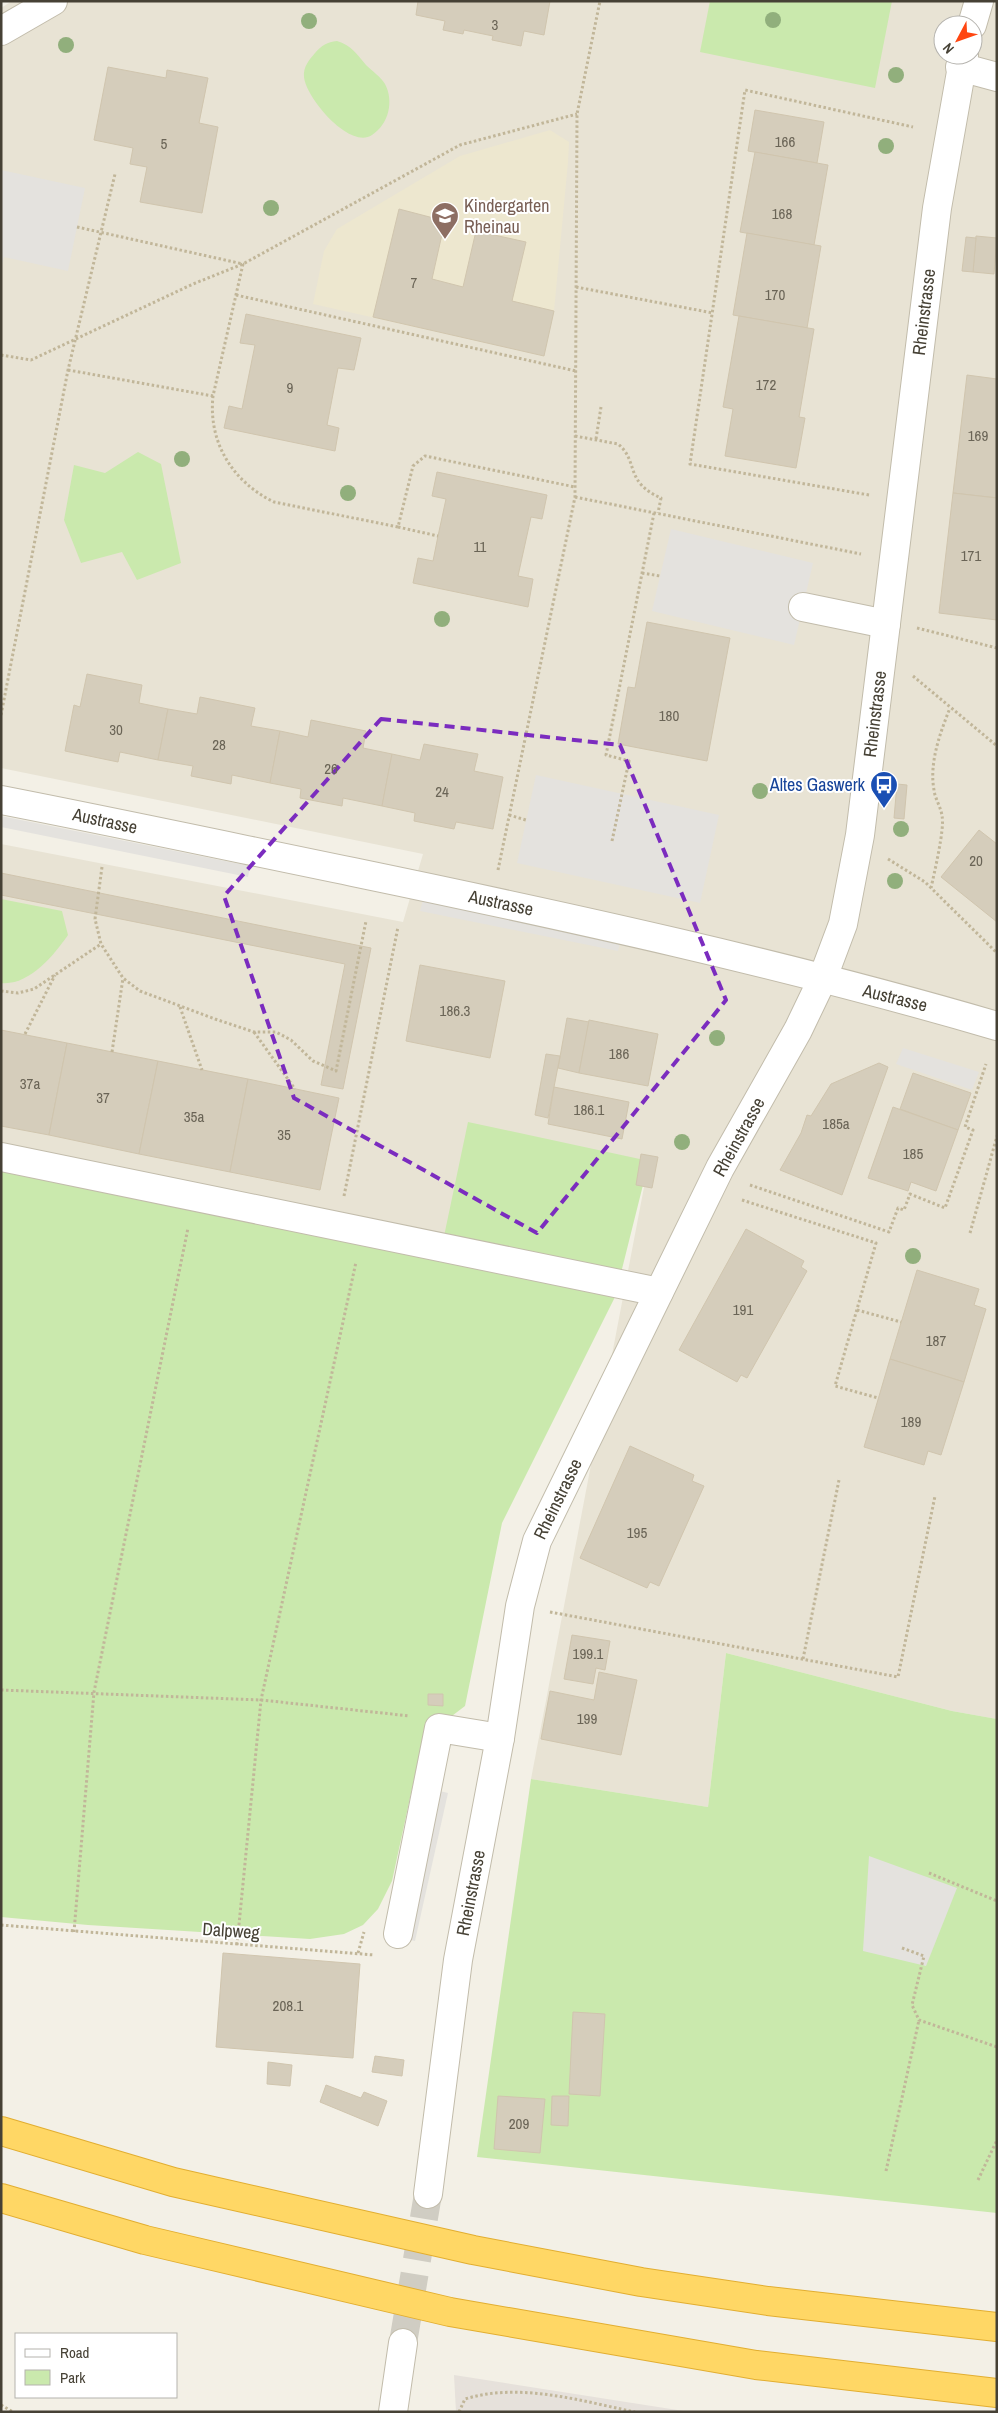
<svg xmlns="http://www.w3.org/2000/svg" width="998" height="2413" viewBox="0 0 998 2413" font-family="'Archivo Narrow',sans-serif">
  <rect width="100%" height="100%" fill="#f3f0e6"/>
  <path fill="#e8e3d4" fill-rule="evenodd" d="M12 1H997V1719L952 1711 726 1653 708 1807 531 1779 649 1161 439 1261 1 1168V844L403 922 423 854 1 768V8ZM943 25H973V55H943Z"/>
  <polygon fill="#e6e1db" points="454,2375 690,2412 456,2412"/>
  <polygon fill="#ede7cf" points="550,130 569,142 568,162 554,311 544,356 313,304 324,251 337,229 460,156"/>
  <g fill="#cae9ad">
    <polygon points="710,1 892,1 875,88 700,52"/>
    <path d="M337 41C351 45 357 54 366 65 372 71 381 77 385 84 394 101 389 124 372 135 350 150 306 98 304 77 303 67 309 60 315 53 322 45 327 42 337 41Z"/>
    <polygon points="138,452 161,464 181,563 137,580 122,552 81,563 64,520 74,465 105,473"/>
    <path d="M1 899 62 911 68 935C54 955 29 986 1 983Z"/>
    <polygon points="468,1122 649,1161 615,1297 502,1523 465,1706 423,1738 392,1881 378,1909 363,1925 344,1934 310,1939 88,1925 1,1917 1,1168 439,1260"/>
    <polygon points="726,1653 952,1711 997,1719 997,2213 477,2157 531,1779 708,1807"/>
  </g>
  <g fill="#e4e2de">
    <polygon points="1,170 85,188 68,271 4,257 1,267"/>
    <polygon points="671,529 813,563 794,645 652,611"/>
    <polygon points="536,775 719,815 700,903 517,863"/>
    <polygon points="1,816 250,866 248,877 1,827"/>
    <polygon points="423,900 621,939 618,951 420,911"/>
    <polygon points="903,1048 979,1072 972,1090 896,1064"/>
    <polygon points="427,1788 448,1793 415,1941 394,1936"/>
    <polygon points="869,1856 957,1888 926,1966 863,1951"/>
  </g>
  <g fill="#d5cdbb" stroke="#d0c5ae">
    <polygon points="418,1 550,1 544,35 524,31 521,46 492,40 493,36 464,30 463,34 443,30 445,21 416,15"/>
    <polygon points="108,67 166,78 167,70 208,78 199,123 218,127 202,213 140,202 147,167 130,164 133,148 94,140"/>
    <polygon points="755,110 824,122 817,163 748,151"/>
    <polygon points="755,152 828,165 814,245 740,232"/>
    <polygon points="399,209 445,221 432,279 463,287 476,231 526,242 512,301 554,311 544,356 373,317"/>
    <polygon points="747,233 821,246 807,328 733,315"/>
    <polygon points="976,236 997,238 994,274 973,272"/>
    <polygon points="966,237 976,238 973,272 962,271"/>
    <polygon points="246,314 361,338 354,370 338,368 327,425 339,428 335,451 224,428 229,406 242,409 255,345 240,343"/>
    <polygon points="739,316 814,329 799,417 805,418 796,468 725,456 733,409 723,407"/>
    <polygon points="967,375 997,379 997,498 953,493"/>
    <polygon points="437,472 547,495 542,519 531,517 518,576 533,579 528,607 413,583 418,558 433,561 438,536 446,499 432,496"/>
    <polygon points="953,493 997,498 997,620 939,613"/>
    <polygon points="647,622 730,638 707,761 618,744 628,687 635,688"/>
    <polygon points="87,674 142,685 139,703 168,709 158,760 120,752 118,762 65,751 74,705 80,707"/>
    <polygon points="200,697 255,708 251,726 280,731 270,783 232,775 231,784 191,776 193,766 158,760 168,709 197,714"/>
    <polygon points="311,720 366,731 363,748 392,754 382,806 343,798 342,806 300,798 301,789 270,783 280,731 308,737"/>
    <polygon points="424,744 478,754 474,771 503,777 493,829 456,822 454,829 414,821 415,813 382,806 392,754 420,760"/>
    <polygon points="897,784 907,785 904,819 894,818"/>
    <polygon points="979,830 997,844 997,922 941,877"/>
    <polygon points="1,873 371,948 343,1089 321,1085 345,964 1,895"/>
    <polygon points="420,965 505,981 490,1058 406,1041"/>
    <polygon points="567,1018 589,1022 579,1073 558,1068"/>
    <polygon points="589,1020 658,1034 648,1086 579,1073"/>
    <polygon points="1,1030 67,1043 49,1135 1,1126"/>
    <polygon points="67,1043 158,1061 139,1154 49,1135"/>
    <polygon points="546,1054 560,1056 548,1118 535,1115"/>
    <polygon points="158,1061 248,1079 230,1172 139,1154"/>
    <polygon points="879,1063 888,1067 842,1195 780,1170 801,1133 807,1115 811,1116 831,1084"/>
    <polygon points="913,1073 971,1093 958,1130 900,1109"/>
    <polygon points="248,1079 339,1098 320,1190 230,1172"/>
    <polygon points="554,1087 629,1102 622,1139 548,1124"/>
    <polygon points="893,1107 958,1130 936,1191 911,1182 908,1191 868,1178"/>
    <polygon points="641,1154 658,1157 652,1188 636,1185"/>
    <polygon points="746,1229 804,1261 801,1267 807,1271 747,1378 741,1375 737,1382 679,1350"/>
    <polygon points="917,1270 979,1289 974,1305 986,1309 964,1382 890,1359"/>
    <polygon points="890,1359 964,1382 941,1455 928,1451 924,1465 864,1447"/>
    <polygon points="630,1446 694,1475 692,1481 704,1486 659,1586 650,1582 647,1588 580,1558"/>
    <polygon points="572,1635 610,1641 605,1670 596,1668 593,1684 564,1679"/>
    <polygon points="599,1672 637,1680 621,1755 541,1739 550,1691 594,1700"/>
    <polygon points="428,1694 443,1694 443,1706 428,1705"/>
    <polygon points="223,1953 360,1964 353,2058 216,2047"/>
    <polygon points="573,2012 605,2014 600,2096 569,2094"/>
    <polygon points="375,2056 404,2060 402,2076 372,2072"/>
    <polygon points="268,2062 292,2065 290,2086 267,2084"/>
    <polygon points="326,2085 361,2098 364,2092 387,2101 378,2126 320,2102"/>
    <polygon points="498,2096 545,2099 540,2153 494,2149"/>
    <polygon points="552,2096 569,2096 568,2126 551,2125"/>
  </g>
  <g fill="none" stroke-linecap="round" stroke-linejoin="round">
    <polyline stroke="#d0cdc3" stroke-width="28" stroke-dasharray="28 14" stroke-linecap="butt" points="403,2343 428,2194"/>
    <defs>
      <g id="minor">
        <polyline points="972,25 979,1"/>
        <polyline points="1,31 53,1"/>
        <polyline points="960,67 997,77"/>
        <polyline points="803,607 886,624"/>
        <path d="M1 800C119 823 236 848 353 872 570 917 785 964 997 1026"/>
        <polyline points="1,1157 659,1292"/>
        <polyline points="398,1934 439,1728 500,1738"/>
        <polyline points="428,2194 458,1960 500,1738 520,1606 537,1541 720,1168 798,1030 822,980 843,924 860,835 937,208 964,55"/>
        <polyline points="393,2412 403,2343"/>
      </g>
      <g id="highway">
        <polyline points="1,2131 173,2182 473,2250 641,2282 768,2301 997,2327"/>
        <polyline points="1,2198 145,2240 450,2312 756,2365 997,2393"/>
      </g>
    </defs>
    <use href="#minor" stroke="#c2bcab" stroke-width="30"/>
    <use href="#highway" stroke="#e2ae31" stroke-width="30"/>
    <g stroke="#c1b699" stroke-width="3" stroke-dasharray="2.5 2.5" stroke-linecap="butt">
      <path d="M77 227 243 264 213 396C208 443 233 482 274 502L398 527 413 466 425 456 575 487"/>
      <polyline points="576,287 713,313"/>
      <polyline points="236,295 576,371"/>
      <polyline points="1,355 31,360 193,284 243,264 460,145 577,114"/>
      <polyline points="68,370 213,396"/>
      <path d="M575 436 618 444C639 461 624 482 661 498L658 513"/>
      <polyline points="596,439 601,407"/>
      <polyline points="869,495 690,464 745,90 913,127"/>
      <polyline points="575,497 861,554"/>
      <polyline points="398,527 438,536"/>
      <polyline points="642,573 660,576"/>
      <polyline points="917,628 997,648"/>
      <polyline points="913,676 997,746"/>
      <polyline points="1,715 68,370 115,174"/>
      <polyline points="509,815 526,820"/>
      <polyline points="612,841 629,761 606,755 654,513"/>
      <polyline points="888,859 925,882 997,953"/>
      <polyline points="102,867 95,919 101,944 123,978 140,991 215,1019 254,1032 276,1032 291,1040 313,1061 336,1071 366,921"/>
      <polyline points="498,870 575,497 577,114 600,1"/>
      <path d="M931 888C934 874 945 828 942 816 941 807 935 799 934 790 929 763 940 733 950 708"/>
      <polyline points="1,991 18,993 34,989 101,944"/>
      <polyline points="180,1007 202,1070"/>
      <polyline points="254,1032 295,1089"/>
      <polyline points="25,1034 55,975"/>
      <polyline points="112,1052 123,978"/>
      <polyline points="750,1185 889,1232 898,1208 904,1210 910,1194 945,1208 973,1130 965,1127 986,1064"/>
      <polyline points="344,1196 398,927"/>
      <polyline points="742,1200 876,1243 835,1386 878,1398"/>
      <polyline points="970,1233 997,1136"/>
      <polyline points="857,1310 901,1322"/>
      <polyline points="550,1612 898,1677 935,1496"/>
      <polyline points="803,1659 839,1480"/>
      <polyline points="1,1690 261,1700 410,1716"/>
      <polyline points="929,1873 997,1901"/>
      <polyline points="1,1925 374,1955"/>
      <polyline points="74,1932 94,1692 188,1228"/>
      <polyline points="237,1945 261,1700 356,1262"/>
      <polyline points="902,1948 924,1956 912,2005 919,2020 997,2047"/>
      <polyline points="358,1953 364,1932"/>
      <polyline points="886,2171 919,2020"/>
      <polyline points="978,2180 997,2140"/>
      <polyline points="1,2405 13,2412"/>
      <path d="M459 2412 465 2399C520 2382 581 2401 635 2412"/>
    </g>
    <use href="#minor" stroke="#fff" stroke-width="28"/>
    <use href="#highway" stroke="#ffd765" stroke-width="28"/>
  </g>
  <g fill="#91af7c">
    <circle cx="773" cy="20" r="8"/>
    <circle cx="309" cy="21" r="8"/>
    <circle cx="66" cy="45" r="8"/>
    <circle cx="896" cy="75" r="8"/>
    <circle cx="886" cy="146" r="8"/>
    <circle cx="271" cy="208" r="8"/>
    <circle cx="182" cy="459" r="8"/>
    <circle cx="348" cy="493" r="8"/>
    <circle cx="442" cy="619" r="8"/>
    <circle cx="760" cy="791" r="8"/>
    <circle cx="901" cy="829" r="8"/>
    <circle cx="895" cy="881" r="8"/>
    <circle cx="717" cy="1038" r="8"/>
    <circle cx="682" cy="1142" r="8"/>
    <circle cx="913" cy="1256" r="8"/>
  </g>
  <path fill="none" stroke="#7b2cbf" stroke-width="4" stroke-dasharray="10 6" stroke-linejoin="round" d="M381 719 620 745 726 1000 537 1233 294 1098 224 896Z"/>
  <defs>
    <symbol id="school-pin" viewBox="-11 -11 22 30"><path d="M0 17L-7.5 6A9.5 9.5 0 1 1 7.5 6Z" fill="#8d6e63" stroke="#fff"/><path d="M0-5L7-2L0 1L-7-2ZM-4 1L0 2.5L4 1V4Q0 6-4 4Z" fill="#fff"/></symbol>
    <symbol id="bus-pin" viewBox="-11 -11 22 30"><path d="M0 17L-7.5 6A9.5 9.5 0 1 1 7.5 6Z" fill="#1a4fb4" stroke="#fff"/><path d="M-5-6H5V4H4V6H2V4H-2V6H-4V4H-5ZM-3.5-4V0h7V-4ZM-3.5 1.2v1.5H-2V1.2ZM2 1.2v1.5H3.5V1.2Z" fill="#fff"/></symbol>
  </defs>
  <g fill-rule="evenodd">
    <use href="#school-pin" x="429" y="200" width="32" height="43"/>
    <use href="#bus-pin" x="868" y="769" width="32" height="43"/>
  </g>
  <g text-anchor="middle" stroke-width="4" stroke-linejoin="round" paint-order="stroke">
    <g font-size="15" fill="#6a6456">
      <text x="495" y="30">3</text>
      <text x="785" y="147">166</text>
      <text x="164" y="149">5</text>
      <text x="782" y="219">168</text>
      <text x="414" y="288">7</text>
      <text x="775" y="300">170</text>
      <text x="766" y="390">172</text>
      <text x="290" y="393">9</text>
      <text x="978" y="441">169</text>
      <text x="480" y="552">11</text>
      <text x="971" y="561">171</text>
      <text x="669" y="721">180</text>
      <text x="116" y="735">30</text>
      <text x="219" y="750">28</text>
      <text x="331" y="774">26</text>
      <text x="442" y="797">24</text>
      <text x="976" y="866">20</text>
      <text x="455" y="1016">186.3</text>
      <text x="619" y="1059">186</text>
      <text x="30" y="1089">37a</text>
      <text x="103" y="1103">37</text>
      <text x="589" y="1115">186.1</text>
      <text x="194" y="1122">35a</text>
      <text x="836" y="1129">185a</text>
      <text x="284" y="1140">35</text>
      <text x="913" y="1159">185</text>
      <text x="743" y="1315">191</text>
      <text x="936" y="1346">187</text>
      <text x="911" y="1427">189</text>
      <text x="637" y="1538">195</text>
      <text x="588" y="1659">199.1</text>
      <text x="587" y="1724">199</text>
      <text x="288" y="2011">208.1</text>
      <text x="519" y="2129">209</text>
    </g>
    <g font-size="18" fill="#785e54" stroke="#fff" text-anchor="start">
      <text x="464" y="212">Kindergarten<tspan x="464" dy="21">Rheinau</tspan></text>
    </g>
    <g font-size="18" fill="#464135" stroke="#fff">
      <text transform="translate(924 312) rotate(-83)" y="6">Rheinstrasse</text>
      <text transform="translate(875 714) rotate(-83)" y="6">Rheinstrasse</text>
      <text transform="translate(105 821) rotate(12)" y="6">Austrasse</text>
      <text transform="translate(501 903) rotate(12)" y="6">Austrasse</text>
      <text transform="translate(895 998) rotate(14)" y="6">Austrasse</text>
      <text transform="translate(739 1137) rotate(-61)" y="6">Rheinstrasse</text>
      <text transform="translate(558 1499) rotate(-64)" y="6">Rheinstrasse</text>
      <text transform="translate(471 1893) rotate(-79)" y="6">Rheinstrasse</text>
      <text transform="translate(231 1931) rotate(4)" y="6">Dalpweg</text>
    </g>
    <g font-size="18" fill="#164399" stroke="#fff" text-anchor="end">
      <text x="865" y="791">Altes Gaswerk</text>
    </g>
  </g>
  <rect width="998" height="2413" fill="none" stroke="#464135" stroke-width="5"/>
  <rect x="15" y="2333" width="162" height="65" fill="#ffffff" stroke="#b5b3ae"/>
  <rect x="25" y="2349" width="25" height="8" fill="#ffffff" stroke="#b5b3ae"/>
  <text x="60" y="2358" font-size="15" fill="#464135">Road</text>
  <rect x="25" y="2370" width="25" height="15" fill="#cae9ad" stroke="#b5b3ae"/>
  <text x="60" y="2383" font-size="15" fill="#464135">Park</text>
  <g transform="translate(958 40) rotate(229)"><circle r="24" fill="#ffffff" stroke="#b5b3ae"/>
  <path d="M0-4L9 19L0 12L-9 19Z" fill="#ff4611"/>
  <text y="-8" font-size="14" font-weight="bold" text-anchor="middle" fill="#464135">N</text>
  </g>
</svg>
